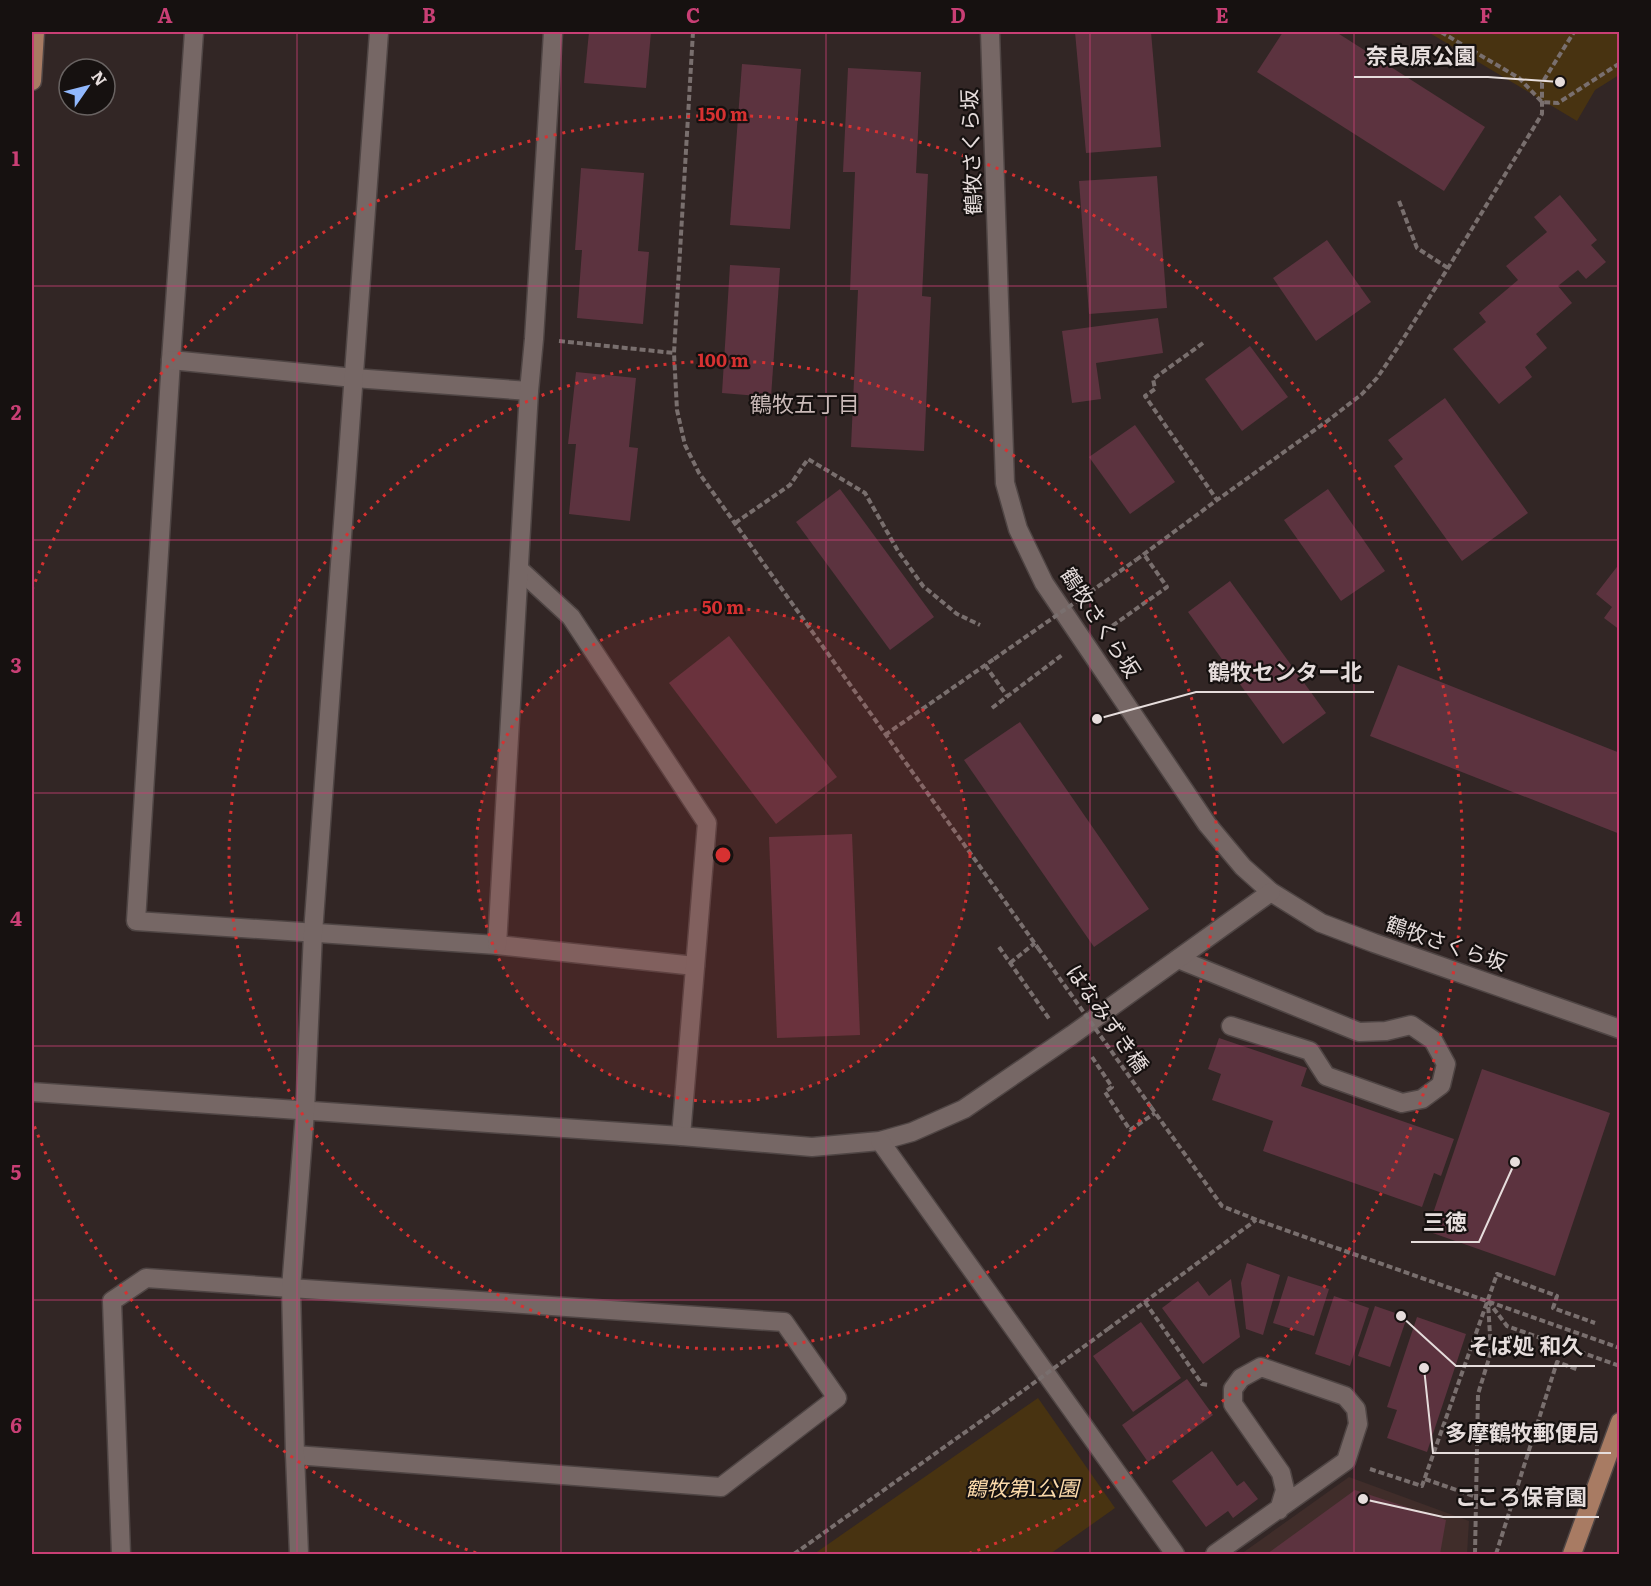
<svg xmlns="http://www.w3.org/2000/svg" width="1651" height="1586" viewBox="0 0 1651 1586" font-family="Literata,'Noto Sans JP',serif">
  <rect width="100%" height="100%" fill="#322625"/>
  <polygon fill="#402d2a" points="1349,1477 1469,1521 1467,1554 1241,1554"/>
  <g fill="#483311">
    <polygon points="1428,32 1619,32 1619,75 1595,90 1577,121"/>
    <polygon points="1038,1398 1115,1508 1050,1554 814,1554"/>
  </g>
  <g fill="#5c333f">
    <polygon points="589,32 651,32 646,88 584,83"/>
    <polygon points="1075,32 1151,32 1161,147 1086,153"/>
    <polygon points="1283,32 1336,32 1485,127 1444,191 1257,72"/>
    <polygon points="742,64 801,69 790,229 730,225"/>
    <polygon points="848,68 921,72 916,173 928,174 922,296 931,297 924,451 851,447 858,290 850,290 855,172 843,172"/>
    <polygon points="581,168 644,173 638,251 649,252 643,324 577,318 582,250 575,250"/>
    <polygon points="1157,176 1167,308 1089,314 1079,181"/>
    <polygon points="1560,195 1597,240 1591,245 1606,262 1586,279 1578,270 1558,286 1572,303 1536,334 1547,348 1525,367 1532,377 1499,404 1453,349 1486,322 1479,313 1518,280 1506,266 1547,232 1534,217"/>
    <polygon points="1327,240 1371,302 1316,341 1273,278"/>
    <polygon points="730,265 780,268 771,397 722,393"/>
    <polygon points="1158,318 1163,353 1096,363 1101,399 1072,403 1062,331"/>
    <polygon points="1250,346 1288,397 1242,431 1205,379"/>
    <polygon points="576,372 636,378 629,447 638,448 630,521 569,514 576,444 568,444"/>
    <polygon points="1445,398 1528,513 1462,561 1394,466 1403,459 1388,440"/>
    <polygon points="1135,425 1175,482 1130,514 1089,457"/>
    <polygon points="840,489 934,617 890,650 796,522"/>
    <polygon points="1328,489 1385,571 1341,601 1284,520"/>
    <polygon points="1620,563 1620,630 1604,618 1612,607 1596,594"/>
    <polygon points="1230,581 1326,713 1283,744 1188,612"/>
    <polygon points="729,636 837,777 776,824 669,683"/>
    <polygon points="1398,665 1620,753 1620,834 1370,736"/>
    <polygon points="1020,722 1149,909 1094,947 964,760"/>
    <polygon points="852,834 860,1035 777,1038 769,837"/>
    <polygon points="1219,1038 1307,1068 1301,1086 1454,1139 1441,1176 1434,1173 1422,1207 1263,1151 1273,1121 1212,1100 1221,1074 1208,1069"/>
    <polygon points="1482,1069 1610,1113 1555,1276 1427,1231"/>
    <polygon points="1247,1263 1280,1275 1263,1335 1246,1329 1241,1283"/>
    <polygon points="1288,1276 1329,1289 1314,1336 1273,1323"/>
    <polygon points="1231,1279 1240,1337 1203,1364 1162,1308 1198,1281 1209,1296"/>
    <polygon points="1334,1296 1369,1308 1350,1366 1315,1354"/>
    <polygon points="1375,1306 1407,1317 1390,1367 1358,1356"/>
    <polygon points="1417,1317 1466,1334 1427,1452 1387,1438 1397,1410 1387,1407"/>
    <polygon points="1141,1322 1181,1378 1133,1412 1093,1356"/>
    <polygon points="1187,1379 1213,1415 1148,1462 1122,1425"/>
    <polygon points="1212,1451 1237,1486 1244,1481 1258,1499 1233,1518 1228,1511 1206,1527 1172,1481"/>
    <polygon points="1355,1490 1446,1520 1440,1554 1267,1554"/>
  </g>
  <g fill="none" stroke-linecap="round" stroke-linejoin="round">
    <defs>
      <g id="minor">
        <polyline points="194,32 171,360 136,921 497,945 695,966"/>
        <polyline points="990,32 1005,483 1018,529 1044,583 1207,824 1243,867 1271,892 1321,923 1374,943 1620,1029"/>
        <polyline points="171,360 354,378 529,391"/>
        <polyline points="520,570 571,617 707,823 681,1136"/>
        <polyline points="497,945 529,391 534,339 553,32"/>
        <polyline points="1178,959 1359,1032 1386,1031 1411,1025 1433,1040 1446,1064 1441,1085 1422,1099 1402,1103 1326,1076 1310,1051 1231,1026"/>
        <polyline points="32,1092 681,1136 812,1147 880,1141 912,1132 964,1109 1072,1035 1271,892"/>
        <polyline points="880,1141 1175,1554"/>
        <polyline points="121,1554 112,1301 146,1278 784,1322 837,1398 721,1487 295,1455"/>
        <polyline points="299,1554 295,1455 291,1288 305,1112 313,933 379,32"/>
        <polyline points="1215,1554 1346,1461 1358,1424 1356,1409 1345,1396 1261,1367 1241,1378 1233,1389 1233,1404 1281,1473 1285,1490 1279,1510"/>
      </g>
      <g id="major">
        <polyline points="32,81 35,32"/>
        <polyline points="1572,1554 1620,1422"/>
      </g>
    </defs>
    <use href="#minor" stroke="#4f4544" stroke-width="21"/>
    <use href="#major" stroke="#4f4544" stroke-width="21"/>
    <g stroke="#796f6e" stroke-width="4" stroke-dasharray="6 3" stroke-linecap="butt">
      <polyline points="693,32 674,353 677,410 685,445 699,473 1038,948"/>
      <polyline points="1441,32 1519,78 1542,102 1558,103 1620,63"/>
      <polyline points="1399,201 1417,248 1448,268"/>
      <polyline points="559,341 674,353"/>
      <polyline points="1203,343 1153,379 1155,389 1145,396 1217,500"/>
      <polyline points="735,523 790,485 808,459 865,493 898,551 923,586 957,614 980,625"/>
      <polyline points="1136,560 1217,500 1326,422 1362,394 1377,378 1398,347 1448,268 1542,114 1542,83 1574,32"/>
      <polyline points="1105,631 1167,587 1143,553"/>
      <polyline points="985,665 1007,696"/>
      <polyline points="992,708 1062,655"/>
      <polyline points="885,735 994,659"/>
      <polyline points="999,947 1050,1020"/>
      <polyline points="1010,963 1035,943"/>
      <polyline points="1092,1057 1112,1087 1105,1092 1130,1130 1155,1113"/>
      <polyline points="1151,1107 1222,1206 1257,1220 1620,1348"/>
      <polyline points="1488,1301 1507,1326 1620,1366"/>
      <polyline points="1145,1302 1202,1384 1209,1385"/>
      <polyline points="1108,1329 1256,1220"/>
      <polyline points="1370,1469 1422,1486 1497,1274 1557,1296 1553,1308 1595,1323"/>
      <polyline points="1425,1479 1476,1497"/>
      <polyline points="794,1554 995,1411"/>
      <polyline points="1475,1554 1478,1394 1491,1352 1488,1302"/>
      <polyline points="1496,1554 1557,1362 1579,1370"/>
    </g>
    <use href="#minor" stroke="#766765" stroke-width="18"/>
    <use href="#major" stroke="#a87b63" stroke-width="18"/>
    <g stroke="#796f6e" stroke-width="4" stroke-dasharray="6 3" stroke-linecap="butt">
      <polyline points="994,659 1136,560"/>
      <polyline points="1038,948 1151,1107"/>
      <polyline points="995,1411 1108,1329"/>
    </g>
  </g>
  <path fill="none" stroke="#c93f75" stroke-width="1.5" stroke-opacity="0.55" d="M297 32V1554M561 32V1554M826 32V1554M1090 32V1554M1354 32V1554M32 286H1620M32 540H1620M32 793H1620M32 1046H1620M32 1300H1620"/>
  <circle cx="723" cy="855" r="247" fill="#d73131" fill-opacity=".12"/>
  <g fill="none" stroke="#d73131" stroke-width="3" stroke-dasharray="3 6">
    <circle cx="723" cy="855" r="247"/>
    <circle cx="723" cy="855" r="494"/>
    <path d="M476 1553A740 740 0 0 1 32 1120M32 590A740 740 0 1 1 970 1553"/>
  </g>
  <g text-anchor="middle" stroke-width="4.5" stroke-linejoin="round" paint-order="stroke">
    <g font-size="21" fill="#e6dddc" stroke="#161110">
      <text transform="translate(972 152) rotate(-92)" y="7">鶴牧さくら坂</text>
      <text transform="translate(1100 623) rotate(57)" y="7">鶴牧さくら坂</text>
      <text transform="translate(1446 944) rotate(19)" y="7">鶴牧さくら坂</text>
      <text transform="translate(1107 1019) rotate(55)" y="7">はなみずき橋</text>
    </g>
    <g font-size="21" font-style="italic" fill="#fcdaaa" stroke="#161110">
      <text x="1022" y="1496">鶴牧第1公園</text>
    </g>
    <g font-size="22" fill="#cabab8" stroke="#161110">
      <text x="805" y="412">鶴牧五丁目</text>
    </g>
  </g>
  <circle cx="723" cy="855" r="9" fill="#d73131" stroke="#161110" stroke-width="3"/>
  <g font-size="18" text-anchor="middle" font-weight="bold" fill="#d73131" stroke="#161110" stroke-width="4.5" stroke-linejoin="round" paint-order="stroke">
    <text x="723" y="121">150 m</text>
    <text x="723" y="367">100 m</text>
    <text x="723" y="614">50 m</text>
  </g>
  <path fill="none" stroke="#e6dddc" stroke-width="2" d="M1560 82L1488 77H1354M1097 719L1196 692H1374M1515 1162L1479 1242H1411M1401 1316L1456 1366H1595M1424 1368L1433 1453H1611M1363 1499L1443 1517H1599"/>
  <g fill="#e6dddc" stroke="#161110" stroke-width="2">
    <circle cx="1560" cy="82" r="6"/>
    <circle cx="1097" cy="719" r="6"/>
    <circle cx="1515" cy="1162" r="6"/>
    <circle cx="1401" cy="1316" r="6"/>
    <circle cx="1424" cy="1368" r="6"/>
    <circle cx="1363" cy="1499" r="6"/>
  </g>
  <g font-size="22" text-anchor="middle" font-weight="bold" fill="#e6dddc" stroke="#161110" stroke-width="4.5" stroke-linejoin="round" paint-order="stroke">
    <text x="1421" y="64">奈良原公園</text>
    <text x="1285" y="680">鶴牧センター北</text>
    <text x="1445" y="1230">三徳</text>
    <text x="1526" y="1354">そば処 和久</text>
    <text x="1522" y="1441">多摩鶴牧郵便局</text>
    <text x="1521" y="1505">こころ保育園</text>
  </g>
  <rect width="1651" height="1586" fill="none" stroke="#161110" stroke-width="66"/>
  <g transform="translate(87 87) rotate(55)"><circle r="28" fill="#161110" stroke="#696362" stroke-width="1.5"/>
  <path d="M0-4.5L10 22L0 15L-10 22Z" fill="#91b8fd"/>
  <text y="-9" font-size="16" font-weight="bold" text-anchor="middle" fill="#e6dddc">N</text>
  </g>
  <rect x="33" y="33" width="1585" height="1520" fill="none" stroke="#c93f75" stroke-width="2"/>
  <g font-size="20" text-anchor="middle" font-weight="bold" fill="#c93f75">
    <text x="165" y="23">A</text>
    <text x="429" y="23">B</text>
    <text x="693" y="23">C</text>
    <text x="958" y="23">D</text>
    <text x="1222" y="23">E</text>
    <text x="1486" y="23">F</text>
    <text x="16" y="166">1</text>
    <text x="16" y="420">2</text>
    <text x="16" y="673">3</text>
    <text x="16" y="926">4</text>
    <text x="16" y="1180">5</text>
    <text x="16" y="1433">6</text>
  </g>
</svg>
